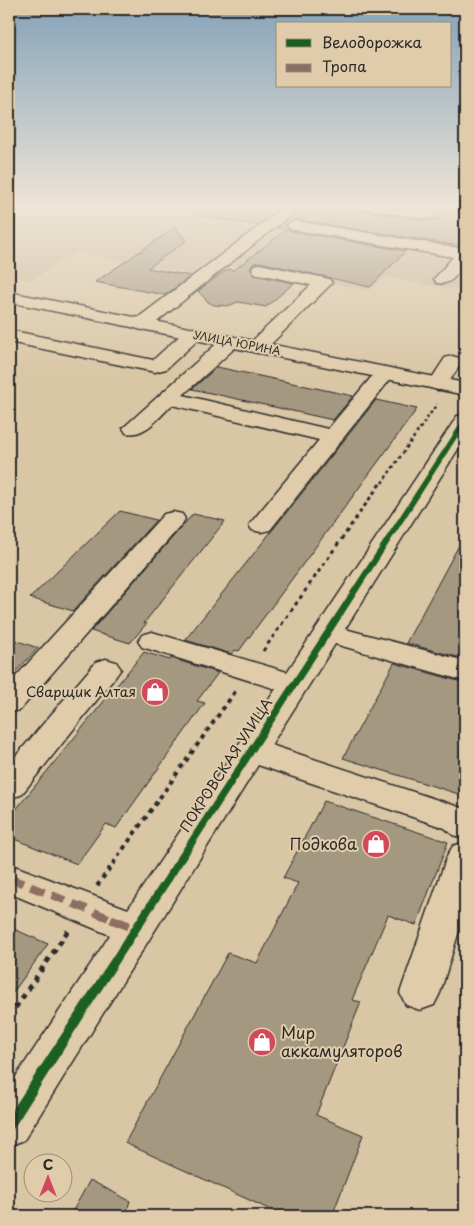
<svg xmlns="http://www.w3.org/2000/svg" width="474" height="1225" viewBox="0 0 474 1225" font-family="'Playpen Sans',sans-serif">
  <rect width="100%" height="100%" fill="#d9c6a5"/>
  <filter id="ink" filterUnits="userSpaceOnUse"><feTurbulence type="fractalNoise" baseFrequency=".02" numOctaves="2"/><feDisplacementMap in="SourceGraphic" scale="10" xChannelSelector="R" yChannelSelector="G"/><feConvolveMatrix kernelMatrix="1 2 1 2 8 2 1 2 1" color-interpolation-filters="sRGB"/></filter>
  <g filter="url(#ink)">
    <g fill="#c9b89a">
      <polygon points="9,205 285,205 192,274 76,252 31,280 9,275"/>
      <polygon points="293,205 465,205 465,289 464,291 385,277 370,290 217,263"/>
    </g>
    <g fill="#a59881" stroke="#2b2b2b">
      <polygon points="201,205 284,205 257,225 200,216"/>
      <polygon points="305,205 342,205 355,206 358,210 363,211 429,221 439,219 453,205 465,205 465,247 294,219 285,226 290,231 406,251 370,287 260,262 254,263 250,268 254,275 294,283 266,307 238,302 228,306 214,305 208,302 198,291 228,269 234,270 286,230 277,228"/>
      <polygon points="176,227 186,241 148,268 191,276 165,295 95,282"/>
      <polygon points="217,367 353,396 333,420 192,389"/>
      <polygon points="376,400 417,409 239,651 235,650 232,654 185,640"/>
      <polygon points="120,511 156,520 73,611 30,598"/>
      <polygon points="193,514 225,521 144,623 147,623 130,643 91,631"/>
      <polygon points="465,534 465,659 406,643"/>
      <polygon points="9,638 38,648 9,679"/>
      <polygon points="144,652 170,660 171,658 218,673 197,701 205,703 116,828 106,824 77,864 9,837 9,818"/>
      <polygon points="394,663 465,683 465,796 343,758"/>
      <polygon points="324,801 448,842 416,925 388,915 352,1000 361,1002 316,1115 363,1135 332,1216 284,1216 125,1143 228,953 257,963 298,883 283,878"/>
      <polygon points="9,927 48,944 9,998"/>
      <polygon points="90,1180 130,1201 125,1216 70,1216"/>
    </g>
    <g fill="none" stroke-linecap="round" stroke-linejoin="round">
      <defs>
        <g id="minor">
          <polygon points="287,205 303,205 149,328 142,330 135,328 133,324 135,320"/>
          <polygon points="356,205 393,205 426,209 431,205 446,205 434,217 429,219 363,209 358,208"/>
          <path d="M295 221 465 249V264C457 274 451 286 437 283L434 279 453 257 290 229 287 226 290 223Z"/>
          <polygon points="260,264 329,279 332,283 264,351 257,353 250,351 247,347 250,343 311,285 254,273 252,269 254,265"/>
          <polygon points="193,328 200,330 202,334 200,338 166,369 155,372 9,342 9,330 153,360 186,330"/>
          <path d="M230 336 237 338 240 342 237 346 183 395 328 429 378 369 385 367 392 369 395 373 270 530 261 532 252 530 249 525 319 440 172 405C159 417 145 437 126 433L123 428 223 338Z"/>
          <polygon points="452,356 459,358 462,362 445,388 438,390 431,388 428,384 445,358"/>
          <polygon points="465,415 465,438 345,629 465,661 465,681 335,644 271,745 465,809 465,839 453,835 445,828 258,765 24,1140 9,1146 9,1087 110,935 9,893 9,864 128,909 276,689 142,647 138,641 142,635 152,632 287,672 454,421 457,416"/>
          <polygon points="173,512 182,514 185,519 182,524 20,710 9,713 9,684 164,514"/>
          <polygon points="106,659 116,662 121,669 116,676 21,795 9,798 9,764 96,662"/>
          <polygon points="465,842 465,911 440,993 434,1005 420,1010 406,1005 400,993 447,856 453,846"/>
        </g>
        <polygon id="major" points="9,292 465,383 465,395 9,302"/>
      </defs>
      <use href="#minor" stroke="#2b2b2b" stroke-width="3"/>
      <use href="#major" stroke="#2b2b2b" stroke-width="3"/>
      <polyline stroke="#2b2b2b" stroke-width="2.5" stroke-dasharray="3 3" stroke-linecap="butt" points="382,483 437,404"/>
      <polyline stroke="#2b2b2b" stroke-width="3" stroke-dasharray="4 4" stroke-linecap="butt" points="263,651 382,481"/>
      <polyline stroke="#2b2b2b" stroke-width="4" stroke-dasharray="4.5 4.5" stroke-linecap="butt" points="97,886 237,689"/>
      <polyline stroke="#2b2b2b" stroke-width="5" stroke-dasharray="5.5 5.5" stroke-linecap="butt" points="9,1017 68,931"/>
      <use href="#minor" fill="#e0ccaa" fill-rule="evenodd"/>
      <use href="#major" fill="#e0ccaa" fill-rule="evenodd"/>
      <polyline stroke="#8d6e63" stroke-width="8" stroke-dasharray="15 8" stroke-linecap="butt" points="9,878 114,920"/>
      <polyline stroke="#8d6e63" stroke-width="9" stroke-dasharray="19 9" stroke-linecap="butt" points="111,919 134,928"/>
      <defs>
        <path id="cycleway" d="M465 419V425C315 660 162 893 13 1129L9 1131V1115L462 421Z"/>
      </defs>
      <use href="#cycleway" stroke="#e0ccaa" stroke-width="3"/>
      <use href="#cycleway" fill="#1b5e20" fill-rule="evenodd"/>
    </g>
  </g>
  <linearGradient id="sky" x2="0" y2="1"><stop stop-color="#85a2b9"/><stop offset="0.55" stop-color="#eee5d6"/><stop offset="1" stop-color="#eee5d6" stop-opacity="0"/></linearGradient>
  <rect width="474" height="376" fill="url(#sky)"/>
  <defs>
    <symbol id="shop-disc" viewBox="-11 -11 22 22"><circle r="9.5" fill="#d1495b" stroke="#e0ccaa"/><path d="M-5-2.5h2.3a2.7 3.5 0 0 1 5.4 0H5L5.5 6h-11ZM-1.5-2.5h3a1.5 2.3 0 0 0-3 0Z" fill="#fff"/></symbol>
  </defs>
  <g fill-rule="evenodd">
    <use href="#shop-disc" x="139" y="676" width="32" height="32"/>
    <use href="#shop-disc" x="360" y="828" width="32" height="32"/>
    <use href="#shop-disc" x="246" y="1026" width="32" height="32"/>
  </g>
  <g text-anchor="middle" stroke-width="4" stroke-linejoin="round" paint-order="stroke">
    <g font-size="11" fill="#2b2b2b" stroke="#e0ccaa">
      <text transform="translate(237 343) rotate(11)" y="4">УЛИЦА ЮРИНА</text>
    </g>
    <g font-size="14" fill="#2b2b2b" stroke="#e0ccaa" text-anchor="end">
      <text x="136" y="697">Сварщик Алтая</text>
    </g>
    <g font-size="14" fill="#2b2b2b" stroke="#e0ccaa">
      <text transform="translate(226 765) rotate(-57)" y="5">ПОКРОВСКАЯ УЛИЦА</text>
    </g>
    <g font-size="16" fill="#2b2b2b" stroke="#e0ccaa" text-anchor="end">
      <text x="357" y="850">Подкова</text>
      <text x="281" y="1039" text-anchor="start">Мир<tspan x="281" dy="18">аккамуляторов</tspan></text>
    </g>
  </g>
  <rect width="474" height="1225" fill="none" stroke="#e0ccaa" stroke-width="30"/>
  <rect x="15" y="15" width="444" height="1195" fill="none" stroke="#2b2b2b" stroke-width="2" filter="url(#ink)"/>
  <rect x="276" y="22" width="175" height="65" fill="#e0ccaa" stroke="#988c77"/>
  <rect x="286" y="39" width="25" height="8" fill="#1b5e20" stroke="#988c77"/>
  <text x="322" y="48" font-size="15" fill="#2b2b2b">Велодорожка</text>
  <rect x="286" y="64" width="25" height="8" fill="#8d6e63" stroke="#988c77"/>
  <text x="322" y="72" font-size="15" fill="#2b2b2b">Тропа</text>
  <g transform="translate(48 1178)"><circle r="24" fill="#e0ccaa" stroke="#988c77"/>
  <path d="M0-4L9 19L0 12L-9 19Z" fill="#d1495b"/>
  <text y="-8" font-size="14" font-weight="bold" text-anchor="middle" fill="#2b2b2b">С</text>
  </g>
</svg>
